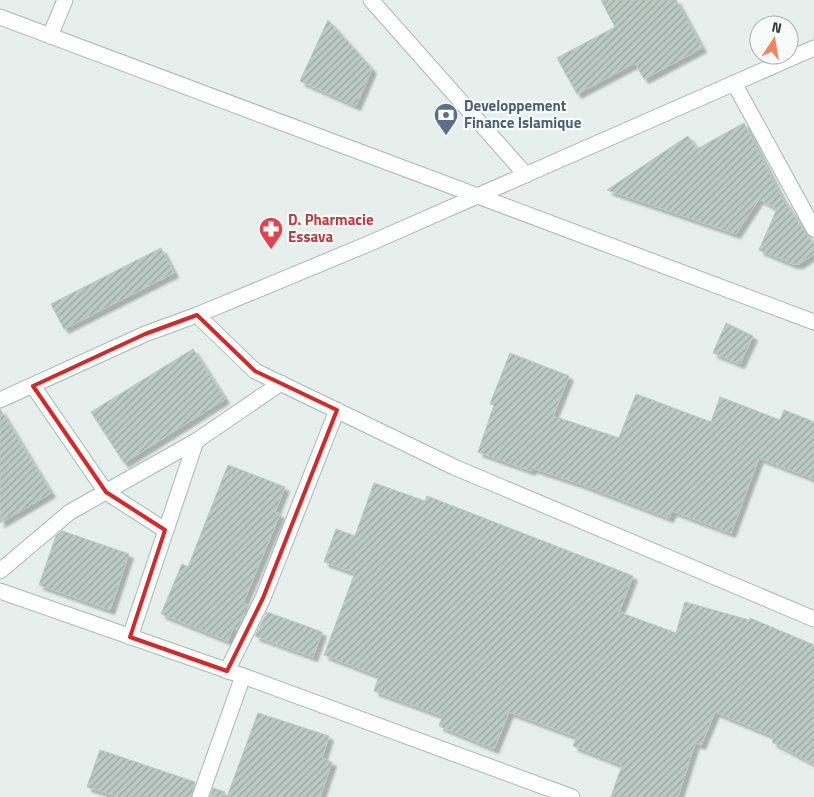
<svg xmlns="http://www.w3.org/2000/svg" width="814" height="797" viewBox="0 0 814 797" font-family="'Titillium Web',sans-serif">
  <defs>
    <pattern id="building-hatch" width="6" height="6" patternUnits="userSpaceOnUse" patternTransform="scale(1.25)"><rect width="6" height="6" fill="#bbcac4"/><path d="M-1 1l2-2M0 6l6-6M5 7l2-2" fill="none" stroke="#98a6a0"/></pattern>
    <filter id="shadow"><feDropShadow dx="4.5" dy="4.5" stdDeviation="1" flood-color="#0004"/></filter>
  </defs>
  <rect width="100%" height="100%" fill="#e6efeb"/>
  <g fill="url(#building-hatch)" stroke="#b8c9c2" filter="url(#shadow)">
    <polygon points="601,0 676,0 702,48 644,79 635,63 577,94 557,58 615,27"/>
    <polygon points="328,20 372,69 356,106 300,81"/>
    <polygon points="744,123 782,198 814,245 814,254 799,264 793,264 759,250 777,209 759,199 736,234 607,190 688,136 697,149"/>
    <polygon points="161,248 174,273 64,329 51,304"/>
    <polygon points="726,323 753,336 740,364 713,353"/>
    <polygon points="193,349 225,399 124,463 91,412"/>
    <polygon points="510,353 569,376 553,416 619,438 636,394 711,422 720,397 780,420 784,410 814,422 814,479 759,458 731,533 672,511 669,518 583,485 532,468 531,471 478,452 494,405 490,404"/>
    <polygon points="0,409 51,493 0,523"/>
    <polygon points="228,465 285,487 275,512 280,514 243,603 249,605 237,630 233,628 228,641 161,614 182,564 188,567"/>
    <polygon points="374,483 425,501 427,496 633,576 619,612 676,633 685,602 749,620 750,618 814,645 814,764 772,742 775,737 715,712 701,745 695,743 678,797 611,797 622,765 573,746 577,737 509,712 494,749 439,726 443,716 374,691 379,676 324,655 355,573 324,562 336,529 355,536"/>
    <polygon points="62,531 129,554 110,610 39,585 56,536"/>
    <polygon points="267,612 322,632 313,657 255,636"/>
    <polygon points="258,713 329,736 322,758 332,762 320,797 227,797"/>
    <polygon points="100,750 195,782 191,797 119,797 87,787"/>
    <polygon points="213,788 225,792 224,797 210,797"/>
  </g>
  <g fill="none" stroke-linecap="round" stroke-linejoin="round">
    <defs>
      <g id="street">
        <polyline points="371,0 526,175"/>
        <polyline points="0,17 814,322"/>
        <polyline points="50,36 65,0"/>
        <polyline points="734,83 814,229"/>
        <polyline points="197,315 255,371 454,467 814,619"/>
        <polyline points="33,386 106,492 165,530"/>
        <polyline points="0,400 145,334 197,315 368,244 814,48"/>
        <polyline points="0,571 70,512 196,441 281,383"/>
        <polyline points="0,591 243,676 572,797"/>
        <polyline points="130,637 196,441"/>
        <polyline points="227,671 263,598 337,410"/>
        <polyline points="200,797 243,676"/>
      </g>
    </defs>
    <use href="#street" stroke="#a8b8b2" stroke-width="17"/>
    <use href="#street" stroke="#fff" stroke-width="15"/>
  </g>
  <path fill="none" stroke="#d62828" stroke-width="4" stroke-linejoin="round" d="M197 315 255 371 337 410 263 598 227 671 130 637 165 530 106 492 33 386 145 334Z"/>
  <defs>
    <symbol id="bank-pin" viewBox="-11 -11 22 30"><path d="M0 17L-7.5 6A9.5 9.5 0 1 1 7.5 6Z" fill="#5c6f8a" stroke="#f7fbf9"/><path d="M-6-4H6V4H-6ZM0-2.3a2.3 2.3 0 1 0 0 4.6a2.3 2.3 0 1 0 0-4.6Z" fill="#fff"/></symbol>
    <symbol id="pharmacy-pin" viewBox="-11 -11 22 30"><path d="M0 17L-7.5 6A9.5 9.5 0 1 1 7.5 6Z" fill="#e0444e" stroke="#f7fbf9"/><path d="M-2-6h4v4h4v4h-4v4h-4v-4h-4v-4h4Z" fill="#fff"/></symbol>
  </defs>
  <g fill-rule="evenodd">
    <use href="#bank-pin" x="432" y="101" width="28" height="38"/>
    <use href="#pharmacy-pin" x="257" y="215" width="28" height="38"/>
  </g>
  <g text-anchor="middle" stroke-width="4.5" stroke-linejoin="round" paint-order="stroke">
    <g font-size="15" font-weight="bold" fill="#4e5e75" stroke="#f7fbf9" text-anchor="start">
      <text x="464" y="111">Developpement<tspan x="464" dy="17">Finance Islamique</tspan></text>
    </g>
    <g font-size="15" font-weight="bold" fill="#be3a42" stroke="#f7fbf9" text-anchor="start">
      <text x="288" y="225">D. Pharmacie<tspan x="288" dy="17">Essava</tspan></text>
    </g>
  </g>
  <g transform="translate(774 40) rotate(12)"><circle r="24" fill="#f7fbf9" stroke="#a3b1ad"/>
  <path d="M0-4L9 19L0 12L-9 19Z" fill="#f4845f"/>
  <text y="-8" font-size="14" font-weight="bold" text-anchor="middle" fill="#24423a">N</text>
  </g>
</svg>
